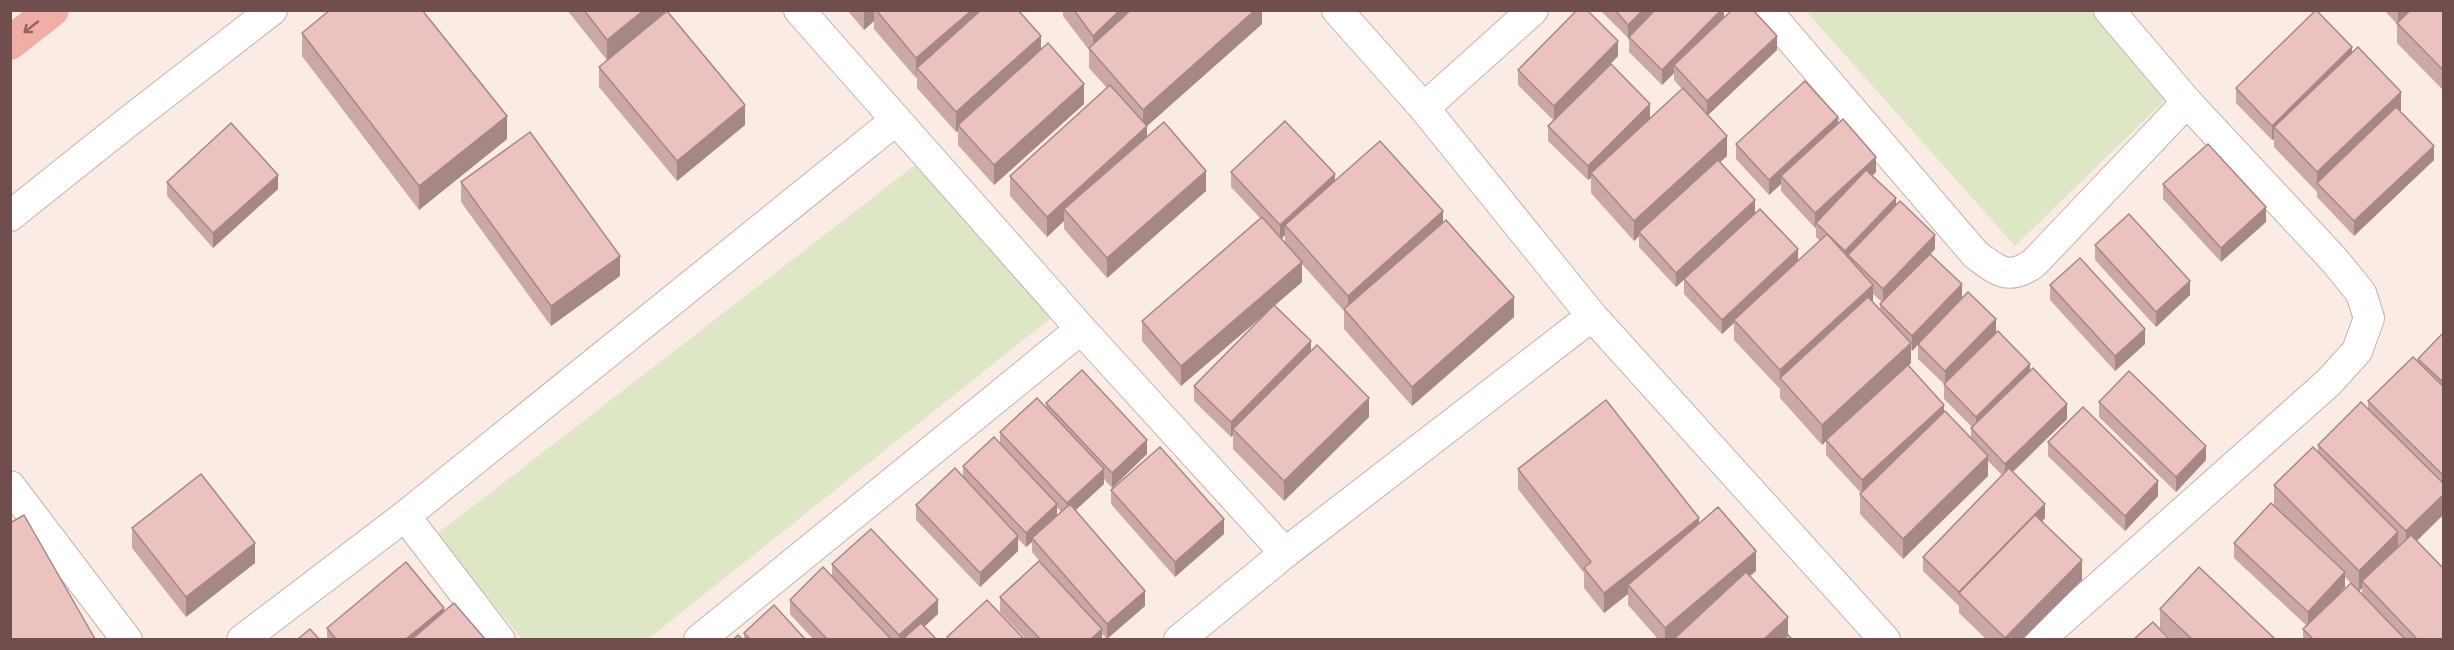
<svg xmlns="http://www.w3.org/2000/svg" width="2454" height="650" viewBox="0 0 2454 650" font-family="Arial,sans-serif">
  <rect width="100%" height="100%" fill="#faebe5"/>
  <g fill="#dde6c5">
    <polygon points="1806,11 2099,11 2173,92 2015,246"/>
    <polygon points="923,159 1052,317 648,639 522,639 437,534"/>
  </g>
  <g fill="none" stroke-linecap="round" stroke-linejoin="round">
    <defs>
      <g id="minor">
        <polyline points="799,10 1081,329 1285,553"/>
        <polyline points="1337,10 1424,108 1592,316 1885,640"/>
        <path d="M1766 10 1976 255C1999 272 2009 281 2034 263L2187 102"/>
        <polyline points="1424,108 1533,10"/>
        <polyline points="10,216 124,125 272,10"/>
        <polyline points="10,486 127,640"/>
        <polyline points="405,516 500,640"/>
        <polyline points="242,640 405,516 896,120"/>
        <polyline points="699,640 1081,329"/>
        <polyline points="1179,640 1285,553 1592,316"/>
        <polyline points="2039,640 2329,382 2357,351 2369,318 2361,293 2335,261 2187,102 2109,10"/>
      </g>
      <polyline id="trunk" points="10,43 52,10"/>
    </defs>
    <use href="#minor" stroke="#cab0ad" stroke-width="32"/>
    <use href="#trunk" stroke="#d4caca" stroke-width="34"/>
    <use href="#minor" stroke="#fff" stroke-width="30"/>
    <use href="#trunk" stroke="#f0aea6" stroke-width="33"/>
  </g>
  <g fill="#cba7a5" fill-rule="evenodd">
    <polygon points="567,10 668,10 667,12 745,125 677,181 599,87 599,67 607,60"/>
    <polygon points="847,10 1018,10 1041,49 1084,104 994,185 958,145 958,131 956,132 917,88 917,77 916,78 874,29 874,21 864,30"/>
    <polygon points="1063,10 1262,10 1262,24 1147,126 1147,137 1206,191 1107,278 1064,229 1064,221 1047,237 1010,196 1010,176 1107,88 1089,68 1089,50 1063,16"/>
    <path d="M1600 10H1724V18L1777 50 1708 115 1727 156 1720 162 1755 214 1798 261 1820 241 1816 237V227L1815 228 1781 191V184L1769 195 1736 159V144L1838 124 1876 172 1872 176 1896 206 1935 249 1930 255 1962 299 1996 333 2030 372 2067 419 2013 472 2045 518 2042 522 2082 580 2023 639H1986L1959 613V606L1923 571V557L2002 475 1988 461V476L1903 559 1860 514V494L1861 493 1826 455V441L1822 445 1780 398V389L1734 340V323L1722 334 1684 294V279L1676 287 1639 247V236L1634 241 1591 193V178L1588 180 1548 141V126L1650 118 1682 89 1674 80V73L1662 85 1629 52V39ZM1873 294 1882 302 1880 304V309L1873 302ZM1918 344V359L1944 384V399L1972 427 1971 428V438L1944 412 1908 365 1911 363V349L1912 351Z"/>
    <polygon points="2384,10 2444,10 2444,91 2397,43 2397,24"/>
    <polygon points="302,33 507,139 419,210 302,56"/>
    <polygon points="2352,53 2401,112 2434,160 2354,236 2317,197 2317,192 2274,147 2274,139 2272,140 2236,103 2236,88"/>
    <polygon points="1618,56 1554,121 1518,85 1518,70"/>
    <path d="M1231 172 1335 181 1443 223 1514 317 1412 406 1344 329V311L1302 264V282L1275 305 1311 351 1369 417 1284 501 1233 449V435L1231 437 1194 401V386L1264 315 1181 386 1142 341V321L1260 218 1231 187ZM1285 235V243L1281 238Z"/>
    <polygon points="167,182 278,189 213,248 167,196"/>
    <polygon points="461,182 620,276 551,326 461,202"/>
    <polygon points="2163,184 2266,222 2221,262 2163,199"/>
    <polygon points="2095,245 2190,295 2156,327 2095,260"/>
    <polygon points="2050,285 2145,344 2115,371 2050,300"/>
    <path d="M2444 332V514L2417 541 2444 639H2303V629L2306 625 2234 558V543L2274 505V485L2318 452V445L2368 410V401L2418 362V359ZM2345 577 2359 591 2362 588V594H2339L2345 587Z"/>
    <polygon points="2099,402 2206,460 2176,492 2099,417"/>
    <path d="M1046 403 1147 454 1112 488 1104 479V484L1075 511 1145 606 1107 639 1102 634V639H1026L1000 612V597L1043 565 1032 552V542L1026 547 1018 539V551L980 587 916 520V505L963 477V466L1000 444V432L1046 408ZM1057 507 1061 512 1057 516Z"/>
    <polygon points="2048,442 2158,496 2125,531 2048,456"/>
    <polygon points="1518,469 1699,523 1756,571 1749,576 1788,636 1792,639 1658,639 1628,605 1628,594 1604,613 1584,588 1584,573 1518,489"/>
    <polygon points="1111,490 1224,534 1175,577 1111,504"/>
    <polygon points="132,528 255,563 186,617 132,548"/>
    <polygon points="832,564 938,614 924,627 936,639 813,639 790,614 790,600 832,577"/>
    <polygon points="2160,609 2275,639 2171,639 2160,629"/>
    <polygon points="444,612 485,639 327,639 327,628"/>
    <polygon points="744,633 805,639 744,639"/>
  </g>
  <g fill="#a58886">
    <polygon points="644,10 668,10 607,60 607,40"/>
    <polygon points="864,10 874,10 874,21 864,30"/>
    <polygon points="972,10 995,10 917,68 916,78 916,58"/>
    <polygon points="1120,10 1142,10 1093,53 1093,36"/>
    <polygon points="1255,10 1262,10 1262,24 1147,126 1147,146 1064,209 1064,221 1047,237 1047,217 1143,129 1143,110"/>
    <polygon points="1643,10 1659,10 1629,37 1628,40 1628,25"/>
    <polygon points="1721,10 1724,10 1724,22 1674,65 1674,73 1662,85 1662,70"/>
    <polygon points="2398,10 2414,10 2398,25"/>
    <polygon points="1041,36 1041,55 958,125 958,131 956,132 956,112"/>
    <polygon points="1777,36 1777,50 1707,116 1707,101"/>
    <polygon points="1618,41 1618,56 1554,121 1554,106"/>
    <polygon points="2352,47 2352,62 2274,127 2274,139 2272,140 2272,126"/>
    <polygon points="1084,84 1084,104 994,185 994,165"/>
    <polygon points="2401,92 2401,112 2317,183 2317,192 2317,172"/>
    <polygon points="1650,104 1650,119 1591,173 1591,178 1588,180 1588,166"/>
    <polygon points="745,105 745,125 677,181 677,161"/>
    <polygon points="507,116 507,139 419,210 419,186"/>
    <polygon points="1838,117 1838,132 1781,176 1781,184 1769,195 1769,180"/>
    <polygon points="1727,136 1727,156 1641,234 1639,232 1639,236 1634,241 1634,221"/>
    <polygon points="2434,146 2434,160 2354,236 2354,221"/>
    <polygon points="1876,157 1876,172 1818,225 1816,223 1816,227 1815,228 1815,213"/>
    <polygon points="1206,171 1206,191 1107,278 1107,258"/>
    <polygon points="1335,174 1335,188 1285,225 1285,235 1280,240 1280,225"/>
    <polygon points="278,175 278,189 213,248 213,233"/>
    <polygon points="1896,198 1896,213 1848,255 1848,263 1845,266 1845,251"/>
    <polygon points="1755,200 1755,215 1676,287 1676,273"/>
    <polygon points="2266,207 2266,222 2221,262 2221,248"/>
    <polygon points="1443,211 1443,231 1348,314 1348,296"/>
    <polygon points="1935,235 1935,249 1883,304 1883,289"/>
    <polygon points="1798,249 1798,264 1734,320 1734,323 1722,334 1722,320"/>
    <polygon points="620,256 620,276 551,326 551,306"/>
    <polygon points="1302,262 1302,282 1181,386 1181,366"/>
    <polygon points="2190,281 2190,295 2156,327 2156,312"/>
    <polygon points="1962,284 1962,299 1912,351 1912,336"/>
    <polygon points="1873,285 1873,305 1780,378 1780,370"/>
    <polygon points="1514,297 1514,317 1412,406 1412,387"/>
    <polygon points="1996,319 1996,334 1945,385 1945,371"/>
    <polygon points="2145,329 2145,344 2115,371 2115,356"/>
    <polygon points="1311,341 1311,356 1233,429 1233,435 1231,437 1231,422"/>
    <polygon points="1911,343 1911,363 1822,445 1822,425"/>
    <polygon points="2030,364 2030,378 1976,432 1976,417"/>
    <polygon points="1369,398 1369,417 1284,501 1284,481"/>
    <polygon points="2067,404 2067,419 2005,479 2005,464"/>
    <polygon points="1944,405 1944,420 1862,495 1862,480"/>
    <polygon points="1147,440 1147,454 1112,488 1112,473"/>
    <polygon points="2206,446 2206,460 2176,492 2176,477"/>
    <polygon points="1988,456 1988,476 1903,559 1903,539"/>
    <polygon points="1104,469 1104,484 1067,518 1067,503"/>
    <polygon points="2158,481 2158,496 2125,531 2125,516"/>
    <polygon points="2444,494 2444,514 2406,551 2406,531"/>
    <polygon points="1057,504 1057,519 1032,538 1032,542 1026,547 1026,533"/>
    <polygon points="2045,504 2045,518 1966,600 1959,592"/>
    <polygon points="1699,518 1699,538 1628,585 1628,594 1604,613 1604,593"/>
    <polygon points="1224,519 1224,534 1175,577 1175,562"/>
    <polygon points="2398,532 2398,552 2362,581 2362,588 2359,591 2359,571"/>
    <polygon points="1018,536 1018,551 980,587 980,573"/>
    <polygon points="255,543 255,563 186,617 186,597"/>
    <polygon points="1756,551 1756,571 1676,639 1665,639 1665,628"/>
    <polygon points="2082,560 2082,580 2023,639 2005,639 2005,638"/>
    <polygon points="2345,572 2345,587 2308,627 2308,612"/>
    <polygon points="1145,591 1145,606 1107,639 1107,624"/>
    <polygon points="938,600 938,614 910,639 899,639 899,635"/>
    <polygon points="444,608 444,622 424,639 406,639"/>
    <polygon points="1788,617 1788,637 1785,639 1764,639"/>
    <polygon points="1102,629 1102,639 1091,639"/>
  </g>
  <g fill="#ecc2c0" stroke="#a58886" stroke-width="1.5">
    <polygon points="330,10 422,10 507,116 419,186 302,33"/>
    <polygon points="584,10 644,10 607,40"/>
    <polygon points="876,10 972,10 916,58"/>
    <polygon points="981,10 1018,10 1041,36 956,112 917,68"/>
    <polygon points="1074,10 1120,10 1093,36"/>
    <polygon points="1131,10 1255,10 1143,110 1089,48"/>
    <polygon points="1577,10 1587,10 1618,41 1554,106 1518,70"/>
    <polygon points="1615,10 1643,10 1628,25"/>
    <polygon points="1655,10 1721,10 1662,70 1629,37"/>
    <polygon points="1732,10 1753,10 1777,36 1707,101 1674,65"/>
    <polygon points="2316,10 2352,47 2272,126 2236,88"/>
    <polygon points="2411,10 2444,10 2444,71 2397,23"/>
    <polygon points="667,11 745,105 677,161 599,67"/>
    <polygon points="1048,43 1084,84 994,165 958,125"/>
    <polygon points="2358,47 2401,92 2317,172 2274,127"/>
    <polygon points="1611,64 1650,104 1588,166 1548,126"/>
    <polygon points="1805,81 1838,117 1769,180 1736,144"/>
    <polygon points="1110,85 1147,126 1047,217 1010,176"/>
    <polygon points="1683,88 1727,136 1634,221 1591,173"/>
    <polygon points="2396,107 2434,146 2354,221 2317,183"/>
    <polygon points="1843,119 1876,157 1815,213 1781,176"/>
    <polygon points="1285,121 1335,174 1280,225 1231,172"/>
    <polygon points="1164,122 1206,171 1107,258 1064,209"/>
    <polygon points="231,123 278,175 213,233 167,182"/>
    <polygon points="530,132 620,256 551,306 461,182"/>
    <polygon points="1380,141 1443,211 1348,296 1285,225"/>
    <polygon points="2208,144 2266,207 2221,248 2163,184"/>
    <polygon points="1718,160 1755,200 1676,273 1639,232"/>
    <polygon points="1866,170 1896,198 1845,251 1816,223"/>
    <polygon points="1900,201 1935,235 1883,289 1848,255"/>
    <polygon points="1760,209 1798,249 1722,320 1684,279"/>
    <polygon points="2129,214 2190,281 2156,312 2095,245"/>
    <polygon points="1262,217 1302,262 1181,366 1142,321"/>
    <polygon points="1446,220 1514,297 1412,387 1344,309"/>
    <polygon points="1827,234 1873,285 1780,370 1734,320"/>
    <polygon points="1930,254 1962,284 1912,336 1880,304"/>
    <polygon points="2080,258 2145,329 2115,356 2050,285"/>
    <polygon points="1968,292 1996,319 1945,371 1918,344"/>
    <polygon points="1868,297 1911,343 1822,425 1780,378"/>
    <polygon points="1274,305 1311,341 1231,422 1194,386"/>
    <polygon points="1998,331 2030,364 1976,417 1944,384"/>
    <polygon points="2444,332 2444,383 2418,359"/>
    <polygon points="1317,345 1369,398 1284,481 1233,429"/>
    <polygon points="2413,357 2444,387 2444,476 2368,401"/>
    <polygon points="1908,365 1944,405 1862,480 1826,440"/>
    <polygon points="2033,368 2067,404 2005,464 1971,428"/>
    <polygon points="1082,370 1147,440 1112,473 1046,403"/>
    <polygon points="2129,371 2206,446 2176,477 2099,402"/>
    <polygon points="1037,398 1104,469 1067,503 1000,432"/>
    <polygon points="1606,400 1699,518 1604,593 1584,568 1591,562 1518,469"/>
    <polygon points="2361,402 2444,484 2444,494 2406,531 2318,445"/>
    <polygon points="2083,407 2158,481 2125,516 2048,442"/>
    <polygon points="1945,411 1988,456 1903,539 1860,494"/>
    <polygon points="994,437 1057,504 1026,533 963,466"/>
    <polygon points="1160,447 1224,519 1175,562 1111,490"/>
    <polygon points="2313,447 2398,532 2359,571 2274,485"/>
    <polygon points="955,468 1018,536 980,573 916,505"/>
    <polygon points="2009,468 2045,504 1959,592 1923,557"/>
    <polygon points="201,474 255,543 186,597 132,528"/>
    <polygon points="2271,503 2345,572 2308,612 2234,543"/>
    <polygon points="1070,504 1145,591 1107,624 1032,538"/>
    <polygon points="1718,507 1756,551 1665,628 1628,585"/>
    <polygon points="24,515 95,639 10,639 10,523"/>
    <polygon points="2035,515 2082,560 2005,638 1959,593"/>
    <polygon points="871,529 938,600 899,635 832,564"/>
    <polygon points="2411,535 2444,569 2444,639 2417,639 2362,581"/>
    <polygon points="1039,561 1102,629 1091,639 1040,639 1000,597"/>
    <polygon points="406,562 444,608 406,639 336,639 327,628"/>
    <polygon points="823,567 891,639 827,639 790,600"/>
    <polygon points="2199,567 2275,639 2192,639 2160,609"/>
    <polygon points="1746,572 1788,617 1764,639 1674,639"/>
    <polygon points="2351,583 2405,639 2313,639 2303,629"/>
    <polygon points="987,600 1024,639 949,639 947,637"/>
    <polygon points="454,603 485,639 412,639"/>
    <polygon points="774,605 805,639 750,639 744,633"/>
    <polygon points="2153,622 2169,639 2134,639"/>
    <polygon points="921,623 936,639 903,639"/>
    <polygon points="310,629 319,639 298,639"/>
    <polygon points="738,635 742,639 734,639"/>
    <polygon points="1788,635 1792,639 1784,639"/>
  </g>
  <defs><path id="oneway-shaft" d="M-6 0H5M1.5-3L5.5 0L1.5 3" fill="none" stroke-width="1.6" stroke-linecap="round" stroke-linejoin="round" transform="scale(1.5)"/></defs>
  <use stroke="#906663" href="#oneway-shaft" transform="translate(31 27) rotate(142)"/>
  <rect width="2454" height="650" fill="none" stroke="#704e4d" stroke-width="24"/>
</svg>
